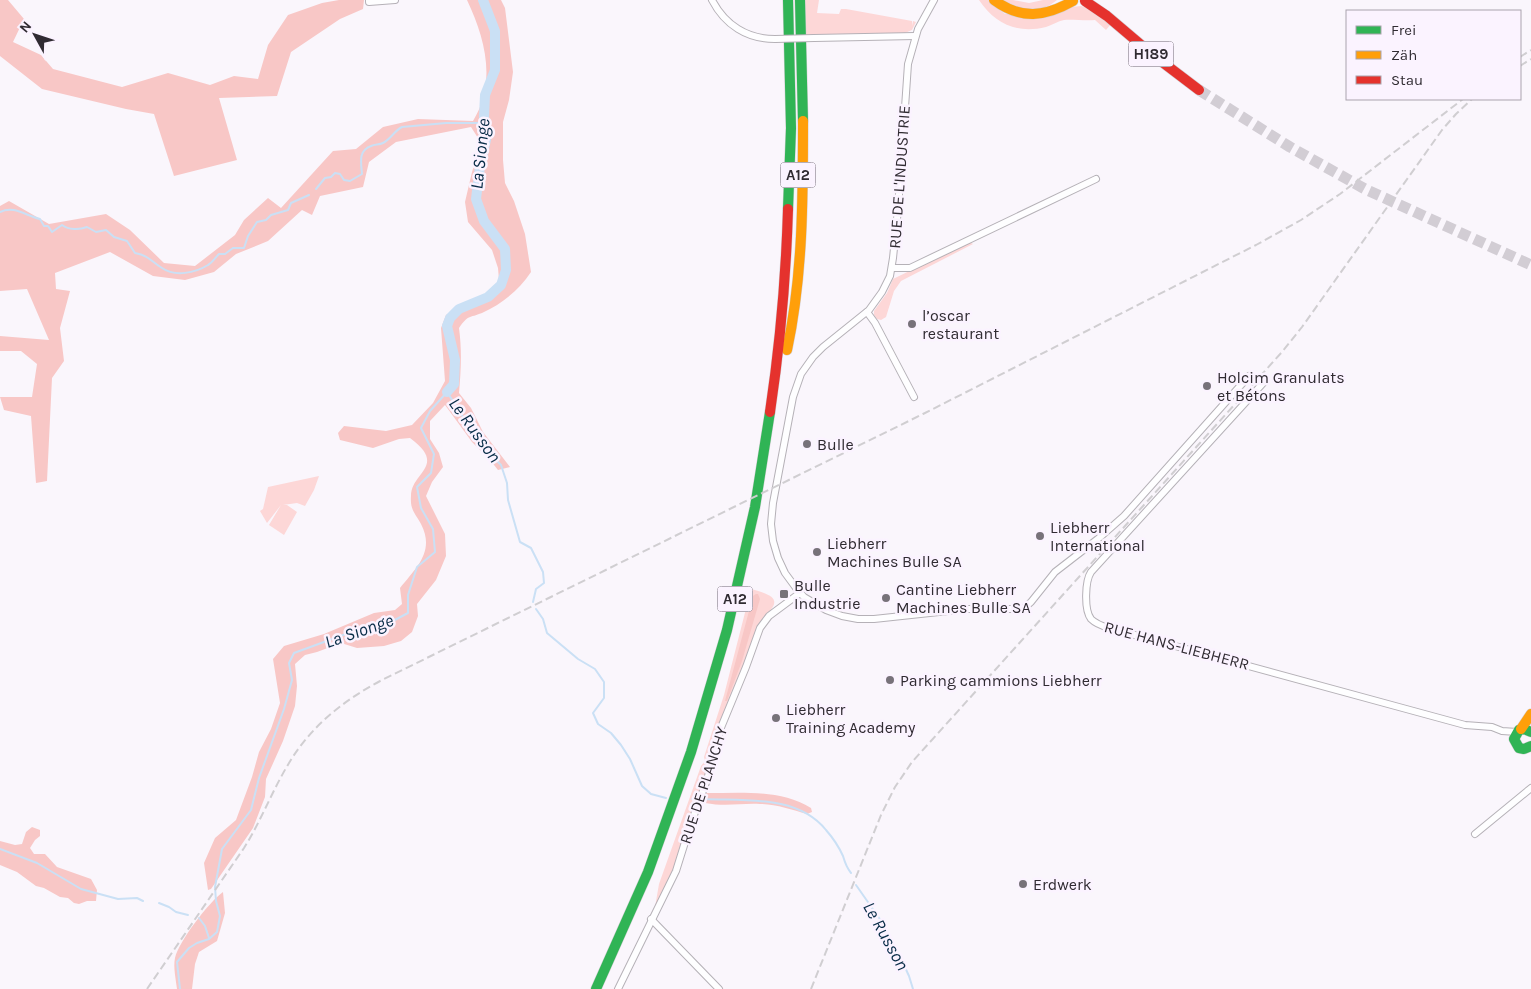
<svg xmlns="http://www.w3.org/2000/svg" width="1531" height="989" viewBox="0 0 1531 989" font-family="Karla,sans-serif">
  <rect width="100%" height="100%" fill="#faf6fc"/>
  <g fill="#fdd7d7">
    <polygon points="802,0 819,0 817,13 839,14 841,9 846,9 912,21 912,26 913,21 916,22 912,30 905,33 836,36 804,35"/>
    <path d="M979 0H988L1005 14 1081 6 1088 8 1111 24 1106 30 1095 20C1086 21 1071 19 1064 20 1058 21 1052 25 1046 27 1017 34 995 24 979 0Z"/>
    <path d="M1003 0H1013L1029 3 1043 0H1057C1040 15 1021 10 1003 0Z"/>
    <polygon points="969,242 973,244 901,281 894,291 886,317 881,320 877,319 874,315 874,311 887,293 893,279"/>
    <polygon points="319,476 314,490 305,506 297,503 283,505 287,505 297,512 284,535 269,525 281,505 267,523 260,511 263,509 268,487"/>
    <path d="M751 589C795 600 765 609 755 632L736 687 721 719 703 782 675 867 655 907 659 884 701 766 705 761 704 757 724 695Z"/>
  </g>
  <g fill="#f8c7c6">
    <polygon points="0,0 8,0 24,19 13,42 41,55 53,69 122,87 168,73 210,85 234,76 258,79 268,45 288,15 322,3 339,0 364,0 363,9 340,19 291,52 277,96 219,98 237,160 174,176 154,114 126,109 42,89 0,56"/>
    <path d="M467 0H501L505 8 513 72 509 100 503 122V160L505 183 514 201 525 234 531 272C519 290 502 304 482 313 469 318 468 315 459 328 462 350 461 371 459 393L471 408 483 432 510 467 498 470 490 460 472 442 445 405 430 421V439L439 453 443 467 432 482 426 496 445 534 446 556 436 580 417 604 418 616 412 632 401 641 384 646 357 648 341 643 317 652 305 655 295 664 297 686 295 706 283 741 266 779 265 797 253 828 211 889 208 890 204 863 215 838 236 820 252 777 259 752 271 729 280 703 273 659 284 646 324 634 374 613 395 610 402 604 400 588C417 567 435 551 421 524 415 513 410 510 411 496 411 472 448 466 410 438L399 439 373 448 340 440 338 433 344 426 386 431 412 425 433 403 445 381 441 328 446 315 470 302 492 293 499 280 498 268 492 250 468 222 465 202 472 172 478 153V138L471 127 396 142 369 162 363 187 320 196 312 215 302 210 268 241 236 254 214 272 185 280 153 276 110 252 55 273 56 289 70 291 60 328 64 361 52 378 47 481 36 483 31 416 4 410 0 397H32L37 364 21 351H0V336L49 340 27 289 0 291V206L9 201 49 224 106 214 130 230 164 263 195 266 235 235 244 220 268 198 281 208 333 151 356 149 383 127 418 119 473 121C497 82 485 38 467 0Z"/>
    <polygon points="756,594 758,594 760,599 742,661 727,701 725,701 753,596"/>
    <path d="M706 793C741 793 780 789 811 808L812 812 807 814C792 810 776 804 760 804 741 803 726 807 705 803L704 799Z"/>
    <polygon points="32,827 40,830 40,836 35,840 30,848 34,854 45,854 57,867 91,879 97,890 96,901 87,901 79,904 74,903 68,898 60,897 44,888 36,886 17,872 0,865 0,841 15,845 22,844 26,832"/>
    <path d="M223 892 225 913 217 941 199 952 195 964 192 989H177C176 980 173 967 175 958 179 941 209 902 223 892Z"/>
  </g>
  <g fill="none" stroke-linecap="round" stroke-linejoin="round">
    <g stroke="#cae0f5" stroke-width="2">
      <path d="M316 189 325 178 331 177 335 173 340 174 344 180 350 181 362 174C361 162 358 151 371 146 375 144 379 145 383 143 391 139 394 131 402 127L446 123H484"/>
      <path d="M0 212C14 205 26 216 40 219L44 226H48L52 232 62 225C69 230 79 230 87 227L96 232 106 230 114 237 127 241 135 253C150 256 150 261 162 268 175 277 195 273 208 265 212 263 216 257 219 254H225L233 248H244L248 236 257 222 266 220 271 215 288 210 291 203 309 195"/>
      <polyline points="536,609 543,619 547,633 578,659 595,669 604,682 604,698 593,713 598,724 611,733 621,745 630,759 642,786 651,794 666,798"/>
      <polyline points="692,799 697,799"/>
      <path d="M704 799C746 801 798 795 826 830 833 838 839 847 843 856 845 863 846 867 851 873"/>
      <polyline points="0,849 37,863 81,889 118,899 137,898 143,901"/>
      <polyline points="856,885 884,925 890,945 898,953 903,963 909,976 913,989"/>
      <polyline points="159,903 169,907 176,912 188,915"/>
      <polyline points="199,918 205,926 209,938"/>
      <polyline points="180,989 177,962 189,948 197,943 209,939 217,932 220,916 216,901 215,887 222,849 251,810 259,778 284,709 292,680 289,663 294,653 343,635 391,622 408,613 408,595 417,567 435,552 433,529 421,508 417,487 431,473 434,454 421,428 430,411 447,392 474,434 489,453 501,465 507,483 508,500 520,542 531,548 543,572 544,583 536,589 533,602"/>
    </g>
    <polyline stroke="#cae0f5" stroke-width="10" points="447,392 454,384 455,360 447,326 450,318 459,309 488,297 501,285 506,270 505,249 484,221 476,199 480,166 486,140 484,117 485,95 495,70 495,31 483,0"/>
    <polyline stroke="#d2cdd4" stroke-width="11" stroke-dasharray="11 5.5" stroke-linecap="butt" points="1199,90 1290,147 1365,189 1531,265"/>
    <defs>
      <g id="street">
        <polyline points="369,0 369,2 395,0"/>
        <path d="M712 0C725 25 747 39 775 39"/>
        <polyline points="934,0 918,29 908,64 898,209 893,258 890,276 882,292 869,310 823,347 813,357 801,374 793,397 773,503 771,524 773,541 778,558 785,573 796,588 804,597 826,610 842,616 858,619 874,619 967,609 1023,609 1031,602 1055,572 1099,538 1124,516 1249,376"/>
        <polyline points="814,38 915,36"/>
        <polyline points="892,268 910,268 1096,179"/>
        <polyline points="867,312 875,323 914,397"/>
        <path d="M1265 381 1091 572C1085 581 1084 610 1091 619 1096 624 1102 626 1109 628L1465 725 1492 727 1502 731 1517 732"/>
        <polyline points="1475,834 1531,788"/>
        <polyline points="651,919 719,989"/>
        <polyline points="618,989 676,871 691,823 707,780 720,730 746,667 760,628 769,616 800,593"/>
      </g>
      <g id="fast">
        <polyline points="788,0 791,128 788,209"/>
        <polyline points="800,0 803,121"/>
        <polyline points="1531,732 1524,729 1519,730 1514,739 1519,748 1524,749 1531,746"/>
        <polyline points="596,989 648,872 691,752 727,630 755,507 770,412"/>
      </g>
      <g id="slow">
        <path d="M994 0C1021 20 1045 17 1073 1"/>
        <path d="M787 350C803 276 803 197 803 121"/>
        <polyline points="1521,729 1531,714"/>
      </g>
      <g id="jam">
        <polyline points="1085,1 1107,16 1153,55 1199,90"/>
        <path d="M770 412C780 345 786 277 788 209"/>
      </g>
    </defs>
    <use href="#street" stroke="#b5b1b7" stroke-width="8"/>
    <use href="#fast" stroke="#d4d1d5" stroke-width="11"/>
    <use href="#slow" stroke="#d4d1d5" stroke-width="11"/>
    <use href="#jam" stroke="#d4d1d5" stroke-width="11"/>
    <use href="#street" stroke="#fefeff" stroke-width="6"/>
    <use href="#fast" stroke="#30b455" stroke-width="10"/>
    <use href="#slow" stroke="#ff9f0a" stroke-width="10"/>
    <use href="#jam" stroke="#e5322d" stroke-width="10"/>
    <g stroke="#d0ced1" stroke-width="2" stroke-dasharray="8 4" stroke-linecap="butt">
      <polyline points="1520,57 1531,50"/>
      <polyline points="1520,66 1531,59"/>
      <path d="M147 989 244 848C261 821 272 791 289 763 311 726 344 700 382 680L923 414 1256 245 1301 220 1340 194 1463 99"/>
      <polyline points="811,989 881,815 895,787 912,762 1282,352 1302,327 1442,130 1456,114 1472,99"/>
    </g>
    <defs>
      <polyline id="street-bridge" points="775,39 814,38"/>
    </defs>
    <use href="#street-bridge" stroke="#b5b1b7" stroke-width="8" stroke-linecap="butt"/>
    <use href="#street-bridge" stroke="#fefeff" stroke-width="6"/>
  </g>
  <g fill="#777279" stroke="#fbf3ff" stroke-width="2">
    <circle cx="912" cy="324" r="5"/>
    <circle cx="1207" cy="386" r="5"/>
    <circle cx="807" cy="444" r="5"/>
    <circle cx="1040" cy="536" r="5"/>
    <circle cx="817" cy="552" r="5"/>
    <rect x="779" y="589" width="10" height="10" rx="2.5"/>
    <circle cx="886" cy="598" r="5"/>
    <circle cx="890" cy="680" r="5"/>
    <circle cx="776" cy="718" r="5"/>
    <circle cx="1023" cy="884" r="5"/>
  </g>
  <g text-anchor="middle" stroke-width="5" stroke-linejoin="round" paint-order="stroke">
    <g fill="#fbf3ff" stroke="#6d6770" stroke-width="1">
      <rect x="1128.5" y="41.5" width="45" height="25" rx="4"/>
      <rect x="780.5" y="162.5" width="35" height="25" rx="4"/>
      <rect x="717.5" y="586.5" width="35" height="25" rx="4"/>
    </g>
    <g font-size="15" font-weight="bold" fill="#302b32">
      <text x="1151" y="59">H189</text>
      <text x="798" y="180">A12</text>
      <text x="735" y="604">A12</text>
    </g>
    <g font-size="16" fill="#302b32" stroke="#fbf3ff">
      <text transform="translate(899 177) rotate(-86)" y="6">RUE DE L'INDUSTRIE</text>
      <text transform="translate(1177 645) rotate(15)" y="6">RUE HANS-LIEBHERR</text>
      <text transform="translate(703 785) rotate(-72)" y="6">RUE DE PLANCHY</text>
    </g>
    <g font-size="16" fill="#302b32" stroke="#fbf3ff" text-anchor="start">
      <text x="922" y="321">l’oscar<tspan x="922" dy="18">restaurant</tspan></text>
      <text x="1217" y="383">Holcim Granulats<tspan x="1217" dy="18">et Bétons</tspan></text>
      <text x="817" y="450">Bulle</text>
      <text x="1050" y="533">Liebherr<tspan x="1050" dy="18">International</tspan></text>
      <text x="827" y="549">Liebherr<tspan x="827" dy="18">Machines Bulle SA</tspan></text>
      <text x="794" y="591">Bulle<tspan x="794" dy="18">Industrie</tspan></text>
      <text x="896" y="595">Cantine Liebherr<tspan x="896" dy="18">Machines Bulle SA</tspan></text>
      <text x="900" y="686">Parking cammions Liebherr</text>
      <text x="786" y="715">Liebherr<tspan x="786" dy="18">Training Academy</tspan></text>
      <text x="1033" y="890">Erdwerk</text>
    </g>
    <g font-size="18" font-style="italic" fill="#082c47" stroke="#fbf3ff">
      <text transform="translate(480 154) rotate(-84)" y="6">La Sionge</text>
      <text transform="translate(475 430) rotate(54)" y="6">Le Russon</text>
      <text transform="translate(359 631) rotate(-19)" y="6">La Sionge</text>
      <text transform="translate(886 936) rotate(61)" y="6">Le Russon</text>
    </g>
  </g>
  <rect x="1346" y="10" width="175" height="90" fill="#fbf3ff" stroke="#aaa3ad"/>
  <rect x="1356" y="26" width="25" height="8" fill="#30b455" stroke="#aaa3ad"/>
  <text x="1391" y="35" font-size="15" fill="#302b32">Frei</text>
  <rect x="1356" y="51" width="25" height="8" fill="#ff9f0a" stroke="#aaa3ad"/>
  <text x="1391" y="60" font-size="15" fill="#302b32">Zäh</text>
  <rect x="1356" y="76" width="25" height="8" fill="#e5322d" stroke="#aaa3ad"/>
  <text x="1391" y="85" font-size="15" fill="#302b32">Stau</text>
  <g transform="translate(35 35) rotate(310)" stroke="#fbf3ff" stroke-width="4" paint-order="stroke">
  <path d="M0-4L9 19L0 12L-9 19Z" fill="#302b32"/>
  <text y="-8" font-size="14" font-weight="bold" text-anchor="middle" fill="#302b32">N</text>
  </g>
</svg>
